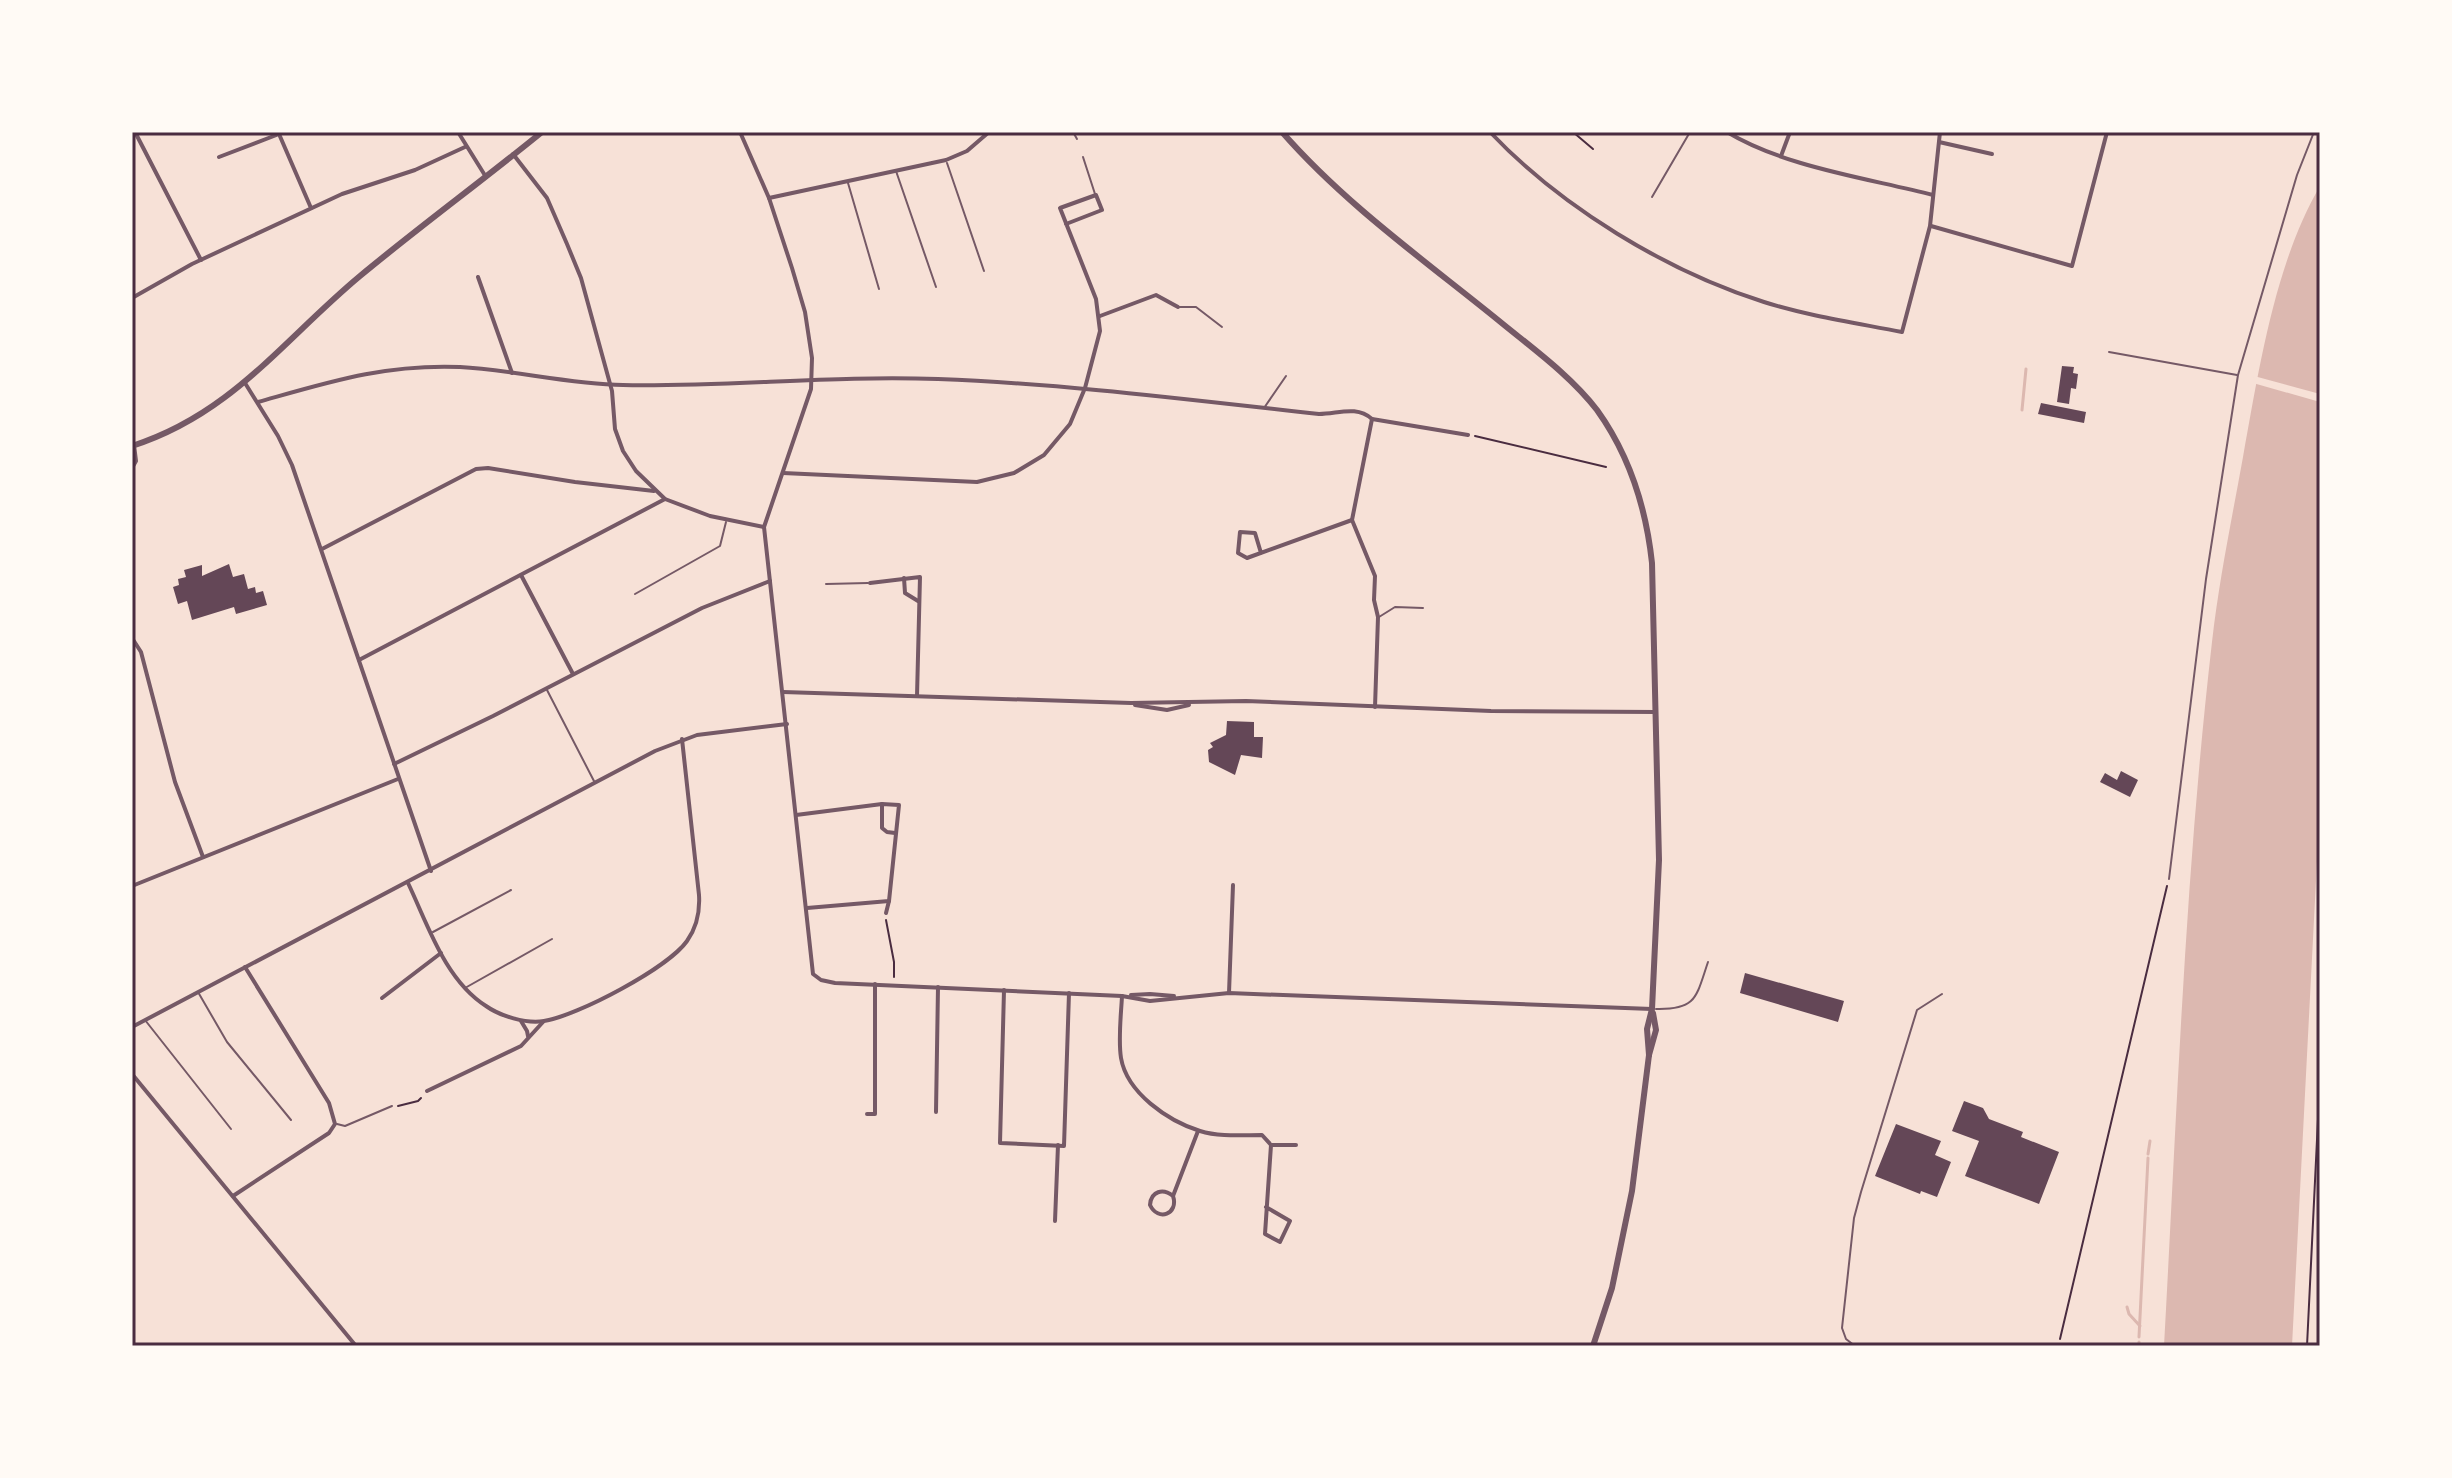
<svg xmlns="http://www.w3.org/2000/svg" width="2452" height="1478" viewBox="0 0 2452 1478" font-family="Roboto,sans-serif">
  <rect width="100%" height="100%" fill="#f7e1d7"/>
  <path fill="#dcb8b0" d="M2320 186V803L2292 1346H2164C2177 1111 2185 875 2212 642 2219 580 2232 518 2243 457 2259 369 2275 263 2320 186Z"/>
  <polygon fill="#f7e1d7" points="2254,376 2320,394 2320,402 2253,383"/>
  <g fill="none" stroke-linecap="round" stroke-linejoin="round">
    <g stroke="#dcb8b0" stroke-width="3">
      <polyline points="2022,410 2026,369"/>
      <polyline points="2148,1154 2150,1141"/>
      <polyline points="2127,1307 2129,1314 2140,1326"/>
      <polyline points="2139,1337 2148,1158"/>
      <polyline points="2139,1346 2139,1342"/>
    </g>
  </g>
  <g fill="#644757">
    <polygon points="2062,366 2074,367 2073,373 2078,374 2076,389 2071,388 2069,404 2057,402"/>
    <polygon points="2041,403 2086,412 2084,423 2038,414"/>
    <polygon points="229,564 233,577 244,574 248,589 255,587 256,593 263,591 267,605 236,614 234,607 192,620 187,601 178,604 173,587 179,585 178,579 186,577 184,570 202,565 202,576"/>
    <polygon points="1227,721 1254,722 1254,737 1263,737 1262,758 1241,755 1235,775 1209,762 1208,750 1213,747 1210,743 1226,735"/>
    <polygon points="2121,771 2138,780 2130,797 2100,782 2105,773 2117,780"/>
    <polygon points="1745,973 1844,1001 1838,1022 1740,993"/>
    <polygon points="1964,1101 1983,1108 1989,1119 2023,1132 2021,1137 2059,1152 2039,1204 1965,1176 1979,1141 1952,1131"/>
    <polygon points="1896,1124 1941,1141 1935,1155 1951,1162 1937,1197 1921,1191 1920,1194 1875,1176"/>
  </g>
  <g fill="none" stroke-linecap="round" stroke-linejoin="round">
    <g stroke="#4a2c40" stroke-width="2">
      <polyline points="1573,132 1593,149"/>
      <polyline points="1475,436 1606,467"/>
      <polyline points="886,920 894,962 894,977"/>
      <polyline points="398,1106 418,1101 421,1098"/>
      <polyline points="2060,1339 2167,886"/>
      <polyline points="2307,1346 2320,1078"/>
    </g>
    <g stroke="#755966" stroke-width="2">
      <polyline points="1073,132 1077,139"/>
      <polyline points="1083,157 1095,194"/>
      <polyline points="947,163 984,271"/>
      <polyline points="896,171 936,287"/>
      <polyline points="848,183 879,289"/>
      <polyline points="1652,197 1690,132"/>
      <polyline points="1178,307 1196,307 1222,327"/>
      <polyline points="2109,352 2237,375"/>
      <polyline points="1264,408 1286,376"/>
      <polyline points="826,584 868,583"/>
      <polyline points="635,594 720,546 726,522"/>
      <polyline points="1379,617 1395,607 1423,608"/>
      <polyline points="547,690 595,783"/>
      <polyline points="2169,879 2206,579 2238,375 2297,175 2314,132"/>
      <polyline points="433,932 511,890"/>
      <polyline points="465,988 552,939"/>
      <polyline points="198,992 227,1042 291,1120"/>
      <polyline points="1942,994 1917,1010 1861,1192 1854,1218 1842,1328 1846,1339 1855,1346 2059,1344 2058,1346"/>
      <path d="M1656 1009C1697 1010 1696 997 1708 962"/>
      <polyline points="145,1020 231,1129"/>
      <polyline points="337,1124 345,1126 392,1106"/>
    </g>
    <g stroke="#755966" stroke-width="4">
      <polyline points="135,132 201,260"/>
      <polyline points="458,132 486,177"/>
      <polyline points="740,132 769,198 792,268 805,312 812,358 811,389 764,527 813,974 821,980 835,983 1122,996 1150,1001 1229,993 1652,1009"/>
      <path d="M1490 132C1561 207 1666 271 1764 302 1808 316 1856 323 1902 332L1930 226 1940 132"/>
      <path d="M1727 132C1785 167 1867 178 1933 195"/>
      <polyline points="1939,142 1992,154"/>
      <polyline points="513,154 547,198 567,244 581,278 612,391 615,429 623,451 636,471 665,499 710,516 764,527"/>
      <polyline points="1781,156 1790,132"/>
      <polyline points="219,157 279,134 311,208"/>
      <polyline points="769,198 946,160 967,151 989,132"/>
      <polyline points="1931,226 2072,266 2107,132"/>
      <polyline points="478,277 512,373"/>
      <polyline points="132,298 192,264 342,194 415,170 465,147"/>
      <polyline points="1100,316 1156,295 1178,307"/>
      <polyline points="245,383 278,436 292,465 431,871"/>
      <path d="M258 402C329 382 384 364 460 367 514 370 568 384 623 385 728 387 833 375 938 379 1066 384 1192 400 1319 414 1338 414 1356 405 1372 419L1468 435"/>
      <polyline points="1372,419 1352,520 1375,576 1374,600 1378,617 1375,707"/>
      <polyline points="132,468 136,461 134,445"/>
      <polyline points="783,473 977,482 1014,473 1044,455 1070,424 1085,388 1100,331 1096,299 1060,208 1096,195 1102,210 1066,224"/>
      <polyline points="322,549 476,469 488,468 575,482 654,491"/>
      <polyline points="1261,553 1255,533 1240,532 1238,553 1247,558 1352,520"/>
      <polyline points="521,575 573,674"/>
      <polyline points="904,578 905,593 918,601"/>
      <polyline points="870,583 920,577 917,696"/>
      <polyline points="132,638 141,652 175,782 203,857"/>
      <polyline points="359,660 665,499"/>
      <polyline points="783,692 1131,703 1246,701 1491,711 1656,712"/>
      <polyline points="1135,705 1167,710 1189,705"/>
      <polyline points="394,764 493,716 702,608 770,581"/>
      <polyline points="882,804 882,828 887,832 895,833"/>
      <polyline points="796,815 882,804 899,805 889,901 807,908"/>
      <path d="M408 883C428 925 445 980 486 1006 500 1016 526 1024 544 1021 577 1016 668 968 687 941 697 927 700 911 699 895L682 739"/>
      <polyline points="132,886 398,779"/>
      <polyline points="886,913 889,901"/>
      <polyline points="1004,990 1000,1143 1064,1146 1069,993"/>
      <polyline points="1229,993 1233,885"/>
      <polyline points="1131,995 1150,994 1174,996"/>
      <path d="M1122 996C1121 1016 1118 1039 1121 1058 1127 1093 1168 1121 1200 1131 1219 1137 1242 1135 1262 1135L1271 1145 1265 1234 1280 1242 1290 1221 1266 1207"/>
      <polyline points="382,998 441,953"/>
      <polyline points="521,1021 527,1031 528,1036"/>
      <polyline points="132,1027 655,751 697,735 787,724"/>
      <polyline points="132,1074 356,1346"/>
      <polyline points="427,1091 521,1046 543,1022"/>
      <polyline points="936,1112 938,987"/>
      <polyline points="867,1114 875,1114 875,984"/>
      <polyline points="1271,1145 1296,1145"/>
      <polyline points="233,1196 329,1133 335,1124 329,1103 245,967"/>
      <path d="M1173 1196C1163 1188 1151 1191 1150 1205 1158 1222 1179 1214 1173 1196L1198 1131"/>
      <polyline points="1055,1221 1058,1145"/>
    </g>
    <g stroke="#755966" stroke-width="6">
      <path d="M1282 132C1345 204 1424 260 1498 320 1532 348 1570 375 1597 410 1630 456 1646 507 1652 563L1659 860 1652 1009 1647 1029 1649 1055"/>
      <path d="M132 446C232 414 283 340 360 276 419 227 482 181 542 132"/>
      <polyline points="1593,1346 1612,1288 1632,1191 1649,1055 1656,1030 1653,1013"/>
    </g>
  </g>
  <rect width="2452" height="1478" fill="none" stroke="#fffaf5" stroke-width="268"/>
  <rect x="134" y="134" width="2184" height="1210" fill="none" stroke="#4a2c40" stroke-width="3"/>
</svg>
